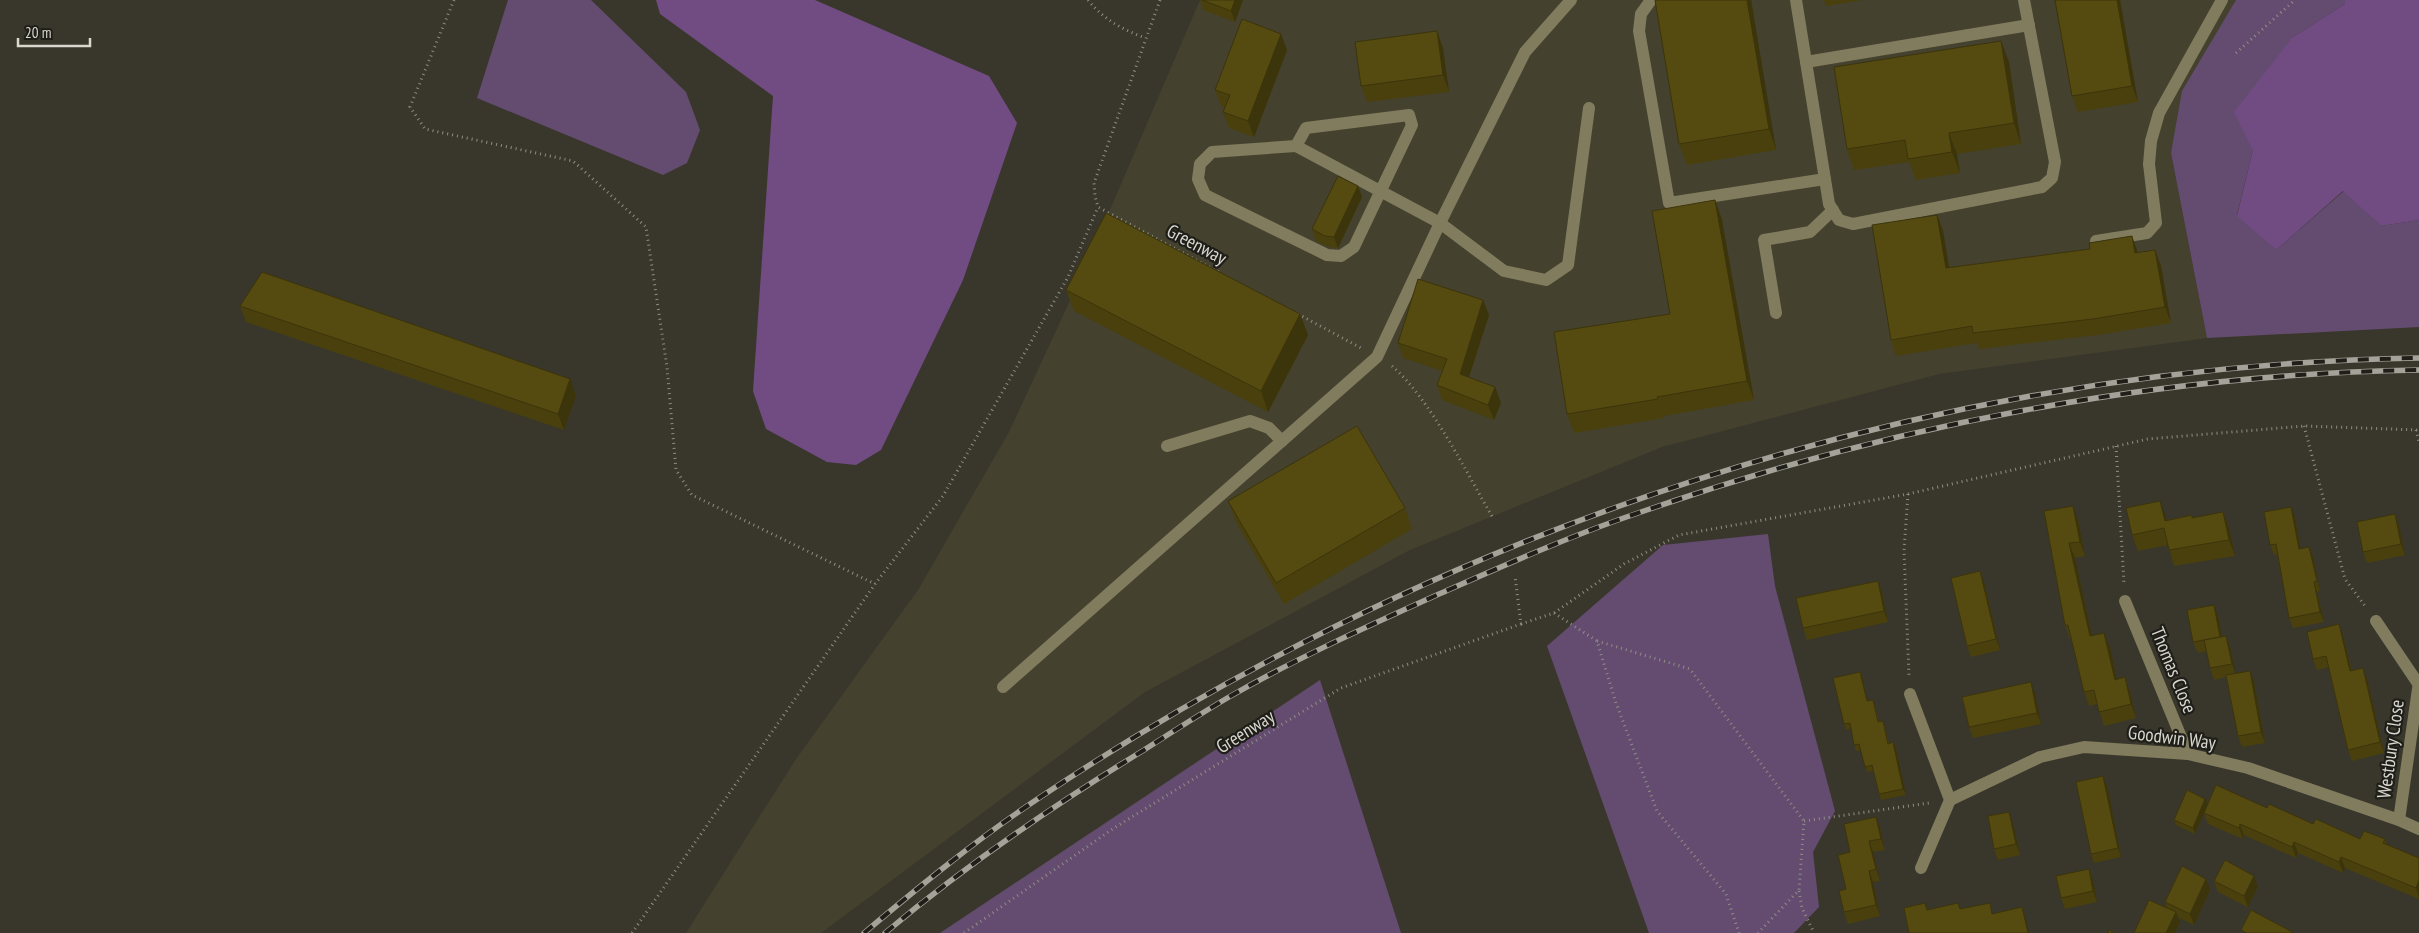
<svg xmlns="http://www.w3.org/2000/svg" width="2419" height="933" viewBox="0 0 2419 933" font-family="'PT Sans Narrow',sans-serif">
  <rect width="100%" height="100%" fill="#39372b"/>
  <polygon fill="#44412e" points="1200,0 1727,0 1776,150 1751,0 2236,0 2171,153 2207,338 1939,374 1662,447 1410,550 1145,692 821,933 686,933 796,759 918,590 1009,432 1085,268"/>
  <g fill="#644c71">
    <polygon points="508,0 591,0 686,92 700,130 687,163 663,175 477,98"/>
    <polygon points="2236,0 2345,0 2345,4 2293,37 2253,150 2237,215 2276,250 2344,191 2381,226 2419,220 2419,327 2207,338 2171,153 2182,91"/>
    <polygon points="1768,534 1775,586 1835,811 1813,852 1819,907 1794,933 1649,933 1547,646 1663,545"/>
    <polygon points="1320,680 1401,933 940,933"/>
  </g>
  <g fill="#714c83">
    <polygon points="656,0 815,0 989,76 1017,123 963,280 881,450 856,465 827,462 766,429 753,391 773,96 660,14"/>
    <polygon points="2345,0 2419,0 2419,220 2381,226 2343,191 2276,250 2237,216 2253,150 2234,112 2293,37 2345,4"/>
  </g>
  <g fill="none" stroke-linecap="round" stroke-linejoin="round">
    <g stroke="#8f8e84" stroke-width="3" stroke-dasharray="1 4" stroke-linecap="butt">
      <polyline points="454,0 410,107 425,129 573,161 646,227 667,367 676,470 692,495 875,584"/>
      <path d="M1088 0C1104 20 1122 29 1145 38"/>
      <polyline points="1160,0 1094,183 1095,196 1098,207 1222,274"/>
      <polyline points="2236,53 2295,0"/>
      <polyline points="1298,314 1361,348"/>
      <path d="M1392 366C1431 400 1466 472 1493 518"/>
      <polyline points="2304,426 2345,579 2365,606"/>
      <polyline points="2416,430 2419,442"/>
      <polyline points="2116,446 2124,583"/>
      <polyline points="1908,494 1904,550 1909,676"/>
      <polyline points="1554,613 1597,641 1616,703 1657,811 1726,894 1739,933"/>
      <polyline points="1521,624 1554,613 1624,564 1679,535 1908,494 2148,439 2304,426 2419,430"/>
      <polyline points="1597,641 1690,669 1804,821 1799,890 1758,933"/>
      <polyline points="1804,821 1929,803"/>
      <polyline points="1799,891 1802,908 1814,933"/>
      <polyline points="632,933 875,584 943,496 1068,277 1098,207"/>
      <polyline points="964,933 1114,828 1341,688 1521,624 1515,576"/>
    </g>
    <g stroke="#817c5e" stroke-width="12">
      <polyline points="1651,0 1641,14 1639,31 1669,203 1825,179"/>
      <polyline points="1796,0 1829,204 1839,220 1853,224 2042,187 2052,178 2055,162 2024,0"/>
      <polyline points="1806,62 2029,25"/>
      <polygon points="1409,115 1412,125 1354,247 1341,256 1327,255 1205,195 1198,179 1200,164 1212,152 1296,146 1306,128"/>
      <polyline points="1296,146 1440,223 1504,271 1546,280 1568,265 1589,108"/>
      <polyline points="2096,241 2147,233 2156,223 2149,164 2151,141 2159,113 2222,0"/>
      <polyline points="1776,313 1764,240 1810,232 1833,210"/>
      <polyline points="1167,446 1250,421 1269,428 1282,441"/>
      <polyline points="2125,601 2188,754"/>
      <polyline points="2376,621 2417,682"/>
      <polyline points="1003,687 1377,357 1440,223 1525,52 1571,0"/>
      <polyline points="1910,694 1950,800 1921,868"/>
      <polyline points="1950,800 2040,757 2084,747 2188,754 2248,768 2399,820 2419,829"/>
      <polyline points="2399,820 2419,682"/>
    </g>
    <defs>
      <g id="rail">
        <path d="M864 933C920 886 977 839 1039 798 1444 527 1931 366 2419 358"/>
        <path d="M885 933C966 865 1054 805 1144 750 1172 732 1200 714 1229 697 1297 658 1368 626 1439 594 1505 565 1572 535 1641 512 1888 426 2157 374 2419 370"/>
      </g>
    </defs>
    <use href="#rail" stroke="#a4a299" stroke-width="5.5"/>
    <use href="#rail" stroke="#1f1e19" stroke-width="4" stroke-dasharray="11" stroke-linecap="butt"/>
  </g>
  <g fill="#49400e">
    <polygon points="1200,0 1243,0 1235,22 1203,10"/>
    <polygon points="1655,0 1751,0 1776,150 1687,165 1679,144"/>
    <polygon points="1824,0 1862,0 1826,6"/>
    <polygon points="2120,0 2138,102 2078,112 2072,96"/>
    <polygon points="1437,31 1443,48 1449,92 1367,102 1361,86"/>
    <polygon points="1287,50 1254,137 1229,128 1223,112 1225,107 1221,106 1215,90"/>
    <polygon points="2009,62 2021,144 1957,154 1960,173 1916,180 1909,162 1854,170 1847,149"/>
    <polygon points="1362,197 1338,248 1329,247 1316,241 1312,229"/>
    <polygon points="1715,200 1722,220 1754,400 1664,416 1664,418 1574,433 1567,414 1670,314"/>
    <polygon points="1937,215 1943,231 1949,268 2138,253 2161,266 2171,323 2098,335 1979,349 1977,343 1896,356 1891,340"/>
    <polygon points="1066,290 1300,314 1308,335 1268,412 1074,311"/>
    <polygon points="1483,300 1489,315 1469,377 1495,387 1501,403 1494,420 1442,400 1437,385 1442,371 1403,358 1398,343"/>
    <polygon points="240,306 570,379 576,396 564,430 246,322"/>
    <polygon points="1228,501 1405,508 1412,529 1284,604 1236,522"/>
    <polygon points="2044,511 2078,520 2085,556 2075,558 2092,636 2110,647 2117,679 2130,692 2136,718 2104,726 2097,704 2089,706 2084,692 2072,639 2070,639 2065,625"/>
    <polygon points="2223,512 2229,528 2235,556 2174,566 2168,545 2138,551 2132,535 2166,517 2167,520 2192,515 2193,518"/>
    <polygon points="2295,517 2300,549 2309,547 2313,556 2320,591 2317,592 2324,622 2293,628 2289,618 2277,554 2274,555 2270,545"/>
    <polygon points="2399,525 2405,555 2367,563 2363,552"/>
    <polygon points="1878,581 1882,592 1888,622 1807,640 1803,628"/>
    <polygon points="1984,582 2000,650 1971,657 1967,646"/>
    <polygon points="2218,616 2222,637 2226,636 2230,647 2235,674 2254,682 2265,743 2242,747 2238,736 2226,677 2214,680 2210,668 2207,651 2198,653 2193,642"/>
    <polygon points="2343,635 2352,671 2367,679 2384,753 2352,761 2348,750 2329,667 2317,670 2313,659"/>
    <polygon points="1862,677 1867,701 1873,700 1879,722 1883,721 1889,743 1893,742 1896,748 1906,795 1881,800 1873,771 1867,772 1861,750 1856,751 1851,728 1846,730 1844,724"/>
    <polygon points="2035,693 2041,724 1973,738 1969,727"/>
    <polygon points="2107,785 2121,857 2094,863 2091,854"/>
    <polygon points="2207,804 2267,808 2360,839 2385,839 2387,845 2419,858 2419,899 2345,868 2343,873 2298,853 2296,858 2244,835 2243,839 2208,824 2204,813 2195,834 2176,825 2174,820"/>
    <polygon points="2013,823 2020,855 1998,860 1994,849"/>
    <polygon points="1880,828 1885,850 1873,852 1880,881 1873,882 1880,916 1848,924 1844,912 1850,852"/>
    <polygon points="2089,869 2093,880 2097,902 2065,909 2061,898"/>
    <polygon points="2214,881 2258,887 2248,907 2218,892"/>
    <polygon points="2210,890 2194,925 2177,917 2180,923 2175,933 2134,933 2167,908 2165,902"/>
  </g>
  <g fill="#3c340b">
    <polygon points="1235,0 1243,0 1235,22 1231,11"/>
    <polygon points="1747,0 1751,0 1776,150 1769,129"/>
    <polygon points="2117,0 2120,0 2138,102 2132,86"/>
    <polygon points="1437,31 1443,48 1449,92 1443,75"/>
    <polygon points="1281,34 1287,50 1254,137 1248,121"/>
    <polygon points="2001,41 2009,62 2021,144 2014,123"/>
    <polygon points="1949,133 1957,154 1960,173 1952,152"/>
    <polygon points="1358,186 1362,197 1338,248 1334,237"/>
    <polygon points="1715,200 1722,220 1754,400 1747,381"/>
    <polygon points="1937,215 1943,231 1952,284 1946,268"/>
    <polygon points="2132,236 2138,253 2135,253"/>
    <polygon points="2155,250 2161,266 2171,323 2165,307"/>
    <polygon points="1483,300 1489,315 1465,389 1460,374"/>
    <polygon points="1300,314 1308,335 1268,412 1261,391"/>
    <polygon points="570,379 576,396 564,430 558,414"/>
    <polygon points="1495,387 1501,403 1494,420 1488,405"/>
    <polygon points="2160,501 2166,517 2170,537 2165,521"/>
    <polygon points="2073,506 2078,520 2085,556 2080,542"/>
    <polygon points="2291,507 2295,517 2302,559 2299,549"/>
    <polygon points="2223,512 2229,528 2235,556 2229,540"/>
    <polygon points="2395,514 2399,525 2405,555 2401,544"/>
    <polygon points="2069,543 2075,558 2095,651 2090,636"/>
    <polygon points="2309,547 2313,556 2320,591 2317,581"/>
    <polygon points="1980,571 1984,582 2000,650 1996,639"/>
    <polygon points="1878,581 1882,592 1888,622 1884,611"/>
    <polygon points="2314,582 2317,592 2324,622 2320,612"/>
    <polygon points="2214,605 2218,616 2224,648 2220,637"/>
    <polygon points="2339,624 2343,635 2354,682 2350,671"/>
    <polygon points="2104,633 2110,647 2120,694 2115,680"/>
    <polygon points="2226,636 2230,647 2236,675 2232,664"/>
    <polygon points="2363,668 2367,679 2384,753 2380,742"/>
    <polygon points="2250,671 2254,682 2265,743 2261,732"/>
    <polygon points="1860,672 1862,677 1869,707 1867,701"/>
    <polygon points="2125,677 2130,692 2136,718 2131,704"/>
    <polygon points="2031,682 2035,693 2041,724 2037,713"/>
    <polygon points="1893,742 1896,748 1906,795 1903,789"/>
    <polygon points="2103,776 2107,785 2121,857 2118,848"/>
    <polygon points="2205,799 2208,804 2195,834 2193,828"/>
    <polygon points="2009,812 2013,823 2020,855 2016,844"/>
    <polygon points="1876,817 1880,828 1885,850 1881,839"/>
    <polygon points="2240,824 2244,835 2243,839 2239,828"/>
    <polygon points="1869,841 1873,852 1880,881 1876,869"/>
    <polygon points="2294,842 2298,853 2296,858 2292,847"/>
    <polygon points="2341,857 2345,868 2343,873 2339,862"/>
    <polygon points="2089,869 2093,880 2097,902 2093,891"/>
    <polygon points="1869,871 1873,882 1880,916 1876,905"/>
    <polygon points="2254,876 2258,887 2248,907 2244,896"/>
    <polygon points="2206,879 2210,890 2194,925 2190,914"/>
    <polygon points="2419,880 2419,898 2416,888"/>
    <polygon points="2022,907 2026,919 2029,933 2028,933"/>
    <polygon points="2176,912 2180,923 2175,933 2166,933"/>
  </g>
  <g fill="#554b10" stroke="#3c340b">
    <polygon points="1202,0 1235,0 1231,11"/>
    <polygon points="1655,0 1747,0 1769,129 1679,144"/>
    <polygon points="2055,0 2117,0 2132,86 2072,96"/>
    <polygon points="1242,19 1281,34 1248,121 1223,112 1230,95 1215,90"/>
    <polygon points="1437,31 1443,75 1361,86 1355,42"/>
    <polygon points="2001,41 2014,123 1949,133 1952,152 1908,159 1905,140 1847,149 1834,67"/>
    <polygon points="1338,176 1358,186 1334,237 1325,236 1312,229"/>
    <polygon points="1715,200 1747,381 1657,397 1658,399 1567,414 1554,332 1670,314 1652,211"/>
    <polygon points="1106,213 1300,314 1261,391 1066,290"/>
    <polygon points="1937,215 1946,268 2090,249 2089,243 2132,236 2135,253 2155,250 2165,307 2093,319 1973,333 1972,326 1891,340 1872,225"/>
    <polygon points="262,272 570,379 558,414 240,306"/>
    <polygon points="1418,279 1483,300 1460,374 1495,387 1488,405 1437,385 1447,359 1398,343"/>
    <polygon points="1357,426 1405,508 1276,583 1228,501"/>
    <polygon points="2160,501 2165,521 2192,515 2192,518 2223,512 2229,540 2169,550 2164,528 2132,535 2126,508"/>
    <polygon points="2073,506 2080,542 2069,543 2090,636 2104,633 2115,680 2125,677 2131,704 2099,712 2094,690 2084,692 2068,625 2065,625 2044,511"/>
    <polygon points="2291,507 2299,549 2309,547 2317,581 2314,582 2320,612 2289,618 2276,544 2270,545 2264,512"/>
    <polygon points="2395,514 2401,544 2363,552 2357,522"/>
    <polygon points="1980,571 1996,639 1967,646 1951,578"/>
    <polygon points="1878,581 1884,611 1803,628 1796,598"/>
    <polygon points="2214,605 2220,637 2193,642 2187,610"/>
    <polygon points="2339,624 2350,671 2363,668 2380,742 2348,750 2326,656 2313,659 2307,632"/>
    <polygon points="2226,636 2232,664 2210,668 2204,640"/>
    <polygon points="2250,671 2261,732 2238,736 2226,675"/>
    <polygon points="1860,672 1867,701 1873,700 1878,722 1883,721 1888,744 1893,742 1903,789 1879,794 1872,765 1865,767 1859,744 1854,745 1850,723 1844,724 1833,678"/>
    <polygon points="2031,682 2037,713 1969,727 1962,697"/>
    <polygon points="2103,776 2118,848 2091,854 2076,782"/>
    <polygon points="2216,785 2267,808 2269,804 2313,824 2316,819 2360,839 2364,831 2385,839 2383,843 2419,858 2419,880 2416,888 2341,857 2339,862 2294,842 2292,847 2240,824 2239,828 2204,813"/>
    <polygon points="2187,790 2205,799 2193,828 2174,820"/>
    <polygon points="2009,812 2016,844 1994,849 1988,816"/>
    <polygon points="1876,817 1881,839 1869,841 1876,869 1869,871 1876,905 1844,912 1839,891 1846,889 1838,855 1850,852 1844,824"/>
    <polygon points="2225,860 2254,876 2244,896 2214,881"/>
    <polygon points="2182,866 2206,879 2190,914 2165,902"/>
    <polygon points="2089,869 2093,891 2061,898 2056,876"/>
    <polygon points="2149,900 2176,912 2166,933 2134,933"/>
    <polygon points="1925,903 1927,910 1958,903 1960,909 1990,903 1992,914 2022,907 2028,933 1909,933 1904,908"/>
    <polygon points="2251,910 2294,933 2247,933 2241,930"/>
    <polygon points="2109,930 2115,933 2108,933"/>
  </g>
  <g text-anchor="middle" stroke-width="4.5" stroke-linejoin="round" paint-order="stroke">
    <g font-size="19" fill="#d9d8d0" stroke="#1f1e19">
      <text transform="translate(1197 244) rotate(28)" y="7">Greenway</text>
      <text transform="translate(2174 670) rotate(68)" y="7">Thomas Close</text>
      <text transform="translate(1245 731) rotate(-32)" y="7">Greenway</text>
      <text transform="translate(2172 737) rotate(7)" y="7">Goodwin Way</text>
      <text transform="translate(2390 749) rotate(-82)" y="7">Westbury Close</text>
    </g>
  </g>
  <path d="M18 38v8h72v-8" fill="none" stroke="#d9d8d0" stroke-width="2.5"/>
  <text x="25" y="38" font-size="15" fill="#d9d8d0" stroke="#1f1e19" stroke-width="4" paint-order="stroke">20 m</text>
</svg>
